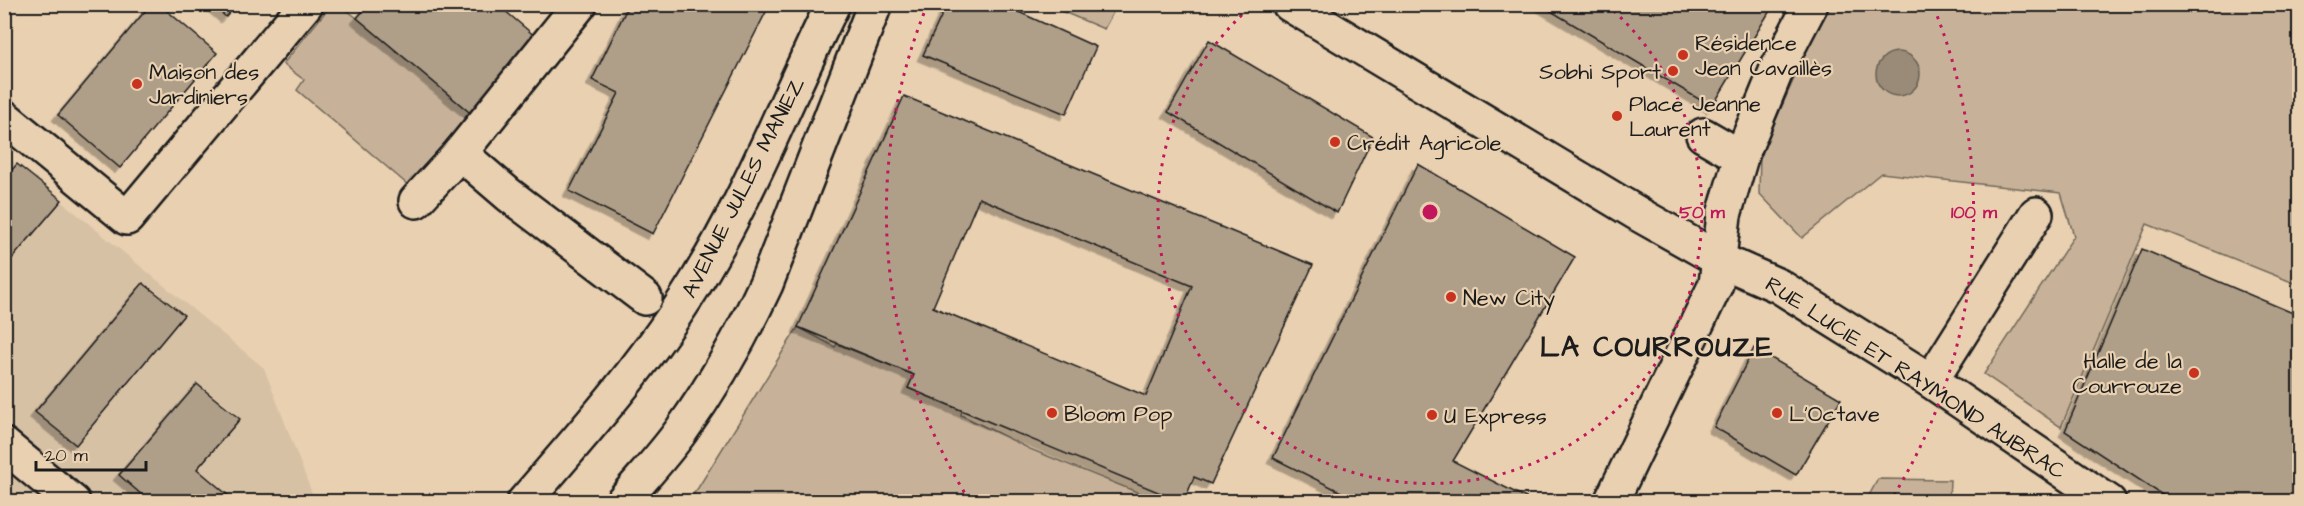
<svg xmlns="http://www.w3.org/2000/svg" width="2304" height="506" viewBox="0 0 2304 506" font-family="'Architects Daughter',sans-serif">
  <defs>
    <filter id="shadow"><feDropShadow dx="-5.5" dy="5.5" stdDeviation="0" flood-color="#0004"/></filter>
  </defs>
  <rect width="100%" height="100%" fill="#e8d0b1"/>
  <filter id="ink" filterUnits="userSpaceOnUse"><feTurbulence type="fractalNoise" baseFrequency=".0167" numOctaves="2"/><feDisplacementMap in="SourceGraphic" scale="12" xChannelSelector="R" yChannelSelector="G"/><feConvolveMatrix kernelMatrix="1 2 1 2 8 2 1 2 1" color-interpolation-filters="sRGB"/></filter>
  <g filter="url(#ink)">
    <polygon fill="#d7c1a5" points="4,154 264,368 315,501 5,501"/>
    <g fill="#c7b299" stroke="#72675a" stroke-width="1.5">
      <polygon points="331,5 340,5 357,18 480,121 415,191 297,90 304,80 283,64"/>
      <polygon points="1047,5 1117,4 1117,5 1104,29"/>
      <polygon points="1829,5 2299,5 2299,285 2147,224 2061,427 1984,374 2074,236 2061,193 1881,173 1802,238 1759,193 1760,156 1807,49"/>
      <polygon points="798,327 835,347 837,344 914,375 908,388 962,410 961,415 1030,449 1159,501 687,502 698,488"/>
      <polygon points="1878,479 1950,480 1949,501 1866,501"/>
    </g>
    <circle fill="#9a8b78" stroke="#685f53" stroke-width="1.5" cx="1898" cy="74" r="22"/>
    <g fill="#af9e88" stroke="#1c1c1c" stroke-width="1.5" fill-rule="evenodd" filter="url(#shadow)">
      <polygon points="151,4 159,4 217,53 120,168 58,115"/>
      <polygon points="211,4 237,4 226,17"/>
      <polygon points="369,4 497,4 543,43 480,121 357,18"/>
      <polygon points="629,4 770,4 653,234 569,191 619,93 592,80"/>
      <polygon points="947,4 1001,4 1096,47 1066,114 923,55"/>
      <polygon points="1539,4 1774,4 1712,107"/>
      <polygon points="1209,40 1373,137 1337,213 1168,112"/>
      <path d="M904 96 1313 265 1211 484 1194 477 1184 502H1182L908 388 914 375 798 327ZM979 198 1192 286 1146 396 933 307Z"/>
      <polygon points="17,164 62,200 4,268 4,179"/>
      <polygon points="1418,164 1575,257 1453,461 1534,502 1361,502 1273,458"/>
      <polygon points="2142,249 2300,316 2300,502 2173,502 2065,431"/>
      <polygon points="143,283 184,315 76,445 35,412"/>
      <polygon points="1754,348 1841,399 1796,475 1714,427"/>
      <polygon points="197,384 240,419 197,469 236,502 150,502 119,475"/>
    </g>
    <g fill="none" stroke-linecap="round" stroke-linejoin="round">
      <defs>
        <g id="minor">
          <polyline points="1289,4 1640,215 1720,260 1779,286 1931,381 2109,502"/>
          <polyline points="4,117 127,218 306,4"/>
          <polyline points="1703,135 1741,157"/>
          <polyline points="460,153 509,195 645,298"/>
          <polyline points="416,201 460,153 580,4"/>
          <polyline points="1931,381 2036,214"/>
          <polyline points="4,445 73,502"/>
          <polyline points="1611,502 1716,284 1724,215 1741,157 1777,69 1811,4"/>
        </g>
        <g id="major">
          <path d="M524 502C581 436 639 371 686 298 745 208 785 101 833 4"/>
          <path d="M622 502C642 478 663 456 681 431 714 385 742 336 766 284L875 4"/>
        </g>
      </defs>
      <use href="#minor" stroke="#1c1c1c" stroke-width="38"/>
      <use href="#major" stroke="#1c1c1c" stroke-width="38"/>
      <use href="#minor" stroke="#e8d0b1" stroke-width="33"/>
      <use href="#major" stroke="#e8d0b1" stroke-width="33"/>
    </g>
  </g>
  <g fill="none" stroke="#c2185b" stroke-width="3" stroke-dasharray="3 6">
    <path d="M1607 5A272 272 0 1 1 1253 5"/>
    <path d="M969 500A544 544 0 0 1 926 8M1934 8A544 544 0 0 1 1891 500"/>
  </g>
  <g fill="#c8321e" stroke="#e8d0b1" stroke-width="2">
    <circle cx="1683" cy="55" r="6"/>
    <circle cx="1673" cy="71" r="6"/>
    <circle cx="137" cy="84" r="6"/>
    <circle cx="1617" cy="116" r="6"/>
    <circle cx="1335" cy="142" r="6"/>
    <circle cx="1451" cy="297" r="6"/>
    <circle cx="2194" cy="373" r="6"/>
    <circle cx="1052" cy="413" r="6"/>
    <circle cx="1777" cy="413" r="6"/>
    <circle cx="1432" cy="415" r="6"/>
  </g>
  <g text-anchor="middle" stroke-width="4.5" stroke-linejoin="round" paint-order="stroke">
    <g font-size="22" fill="#1c1c1c" stroke="#e8d0b1" text-anchor="start">
      <text x="1695" y="50">Résidence<tspan x="1695" dy="25">Jean Cavaillès</tspan></text>
      <text x="149" y="79">Maison des<tspan x="149" dy="25">Jardiniers</tspan></text>
      <text x="1661" y="79" text-anchor="end">Sobhi Sport</text>
      <text x="1629" y="111">Place Jeanne<tspan x="1629" dy="25">Laurent</tspan></text>
      <text x="1347" y="150">Crédit Agricole</text>
      <text x="1463" y="305">New City</text>
      <text x="2182" y="368" text-anchor="end">Halle de la<tspan x="2182" dy="25">Courrouze</tspan></text>
      <text x="1064" y="421">Bloom Pop</text>
      <text x="1789" y="421">L'Octave</text>
      <text x="1444" y="423">U Express</text>
    </g>
    <g font-size="22" fill="#1c1c1c" stroke="#e8d0b1">
      <text transform="translate(742 187) rotate(-63)" y="8">AVENUE JULES MANIEZ</text>
      <text transform="translate(1916 377) rotate(33)" y="8">RUE LUCIE ET RAYMOND AUBRAC</text>
    </g>
    <g font-size="28" font-weight="bold" letter-spacing="1.5" fill="#1c1c1c" stroke="#e8d0b1">
      <text x="1657" y="356">LA COURROUZE</text>
    </g>
  </g>
  <circle cx="1430" cy="212" r="9" fill="#c2185b" stroke="#e8d0b1" stroke-width="3"/>
  <g font-size="18" text-anchor="middle" font-weight="bold" fill="#c2185b" stroke="#e8d0b1" stroke-width="4.5" stroke-linejoin="round" paint-order="stroke">
    <text x="1702" y="218">50 m</text>
    <text x="1974" y="218">100 m</text>
  </g>
  <rect width="2304" height="506" fill="none" stroke="#e8d0b1" stroke-width="24"/>
  <rect x="12" y="12" width="2280" height="482" fill="none" stroke="#1c1c1c" stroke-width="2" filter="url(#ink)"/>
  <path d="M36 461v9h110v-9" fill="none" stroke="#1c1c1c" stroke-width="3"/>
  <text x="45" y="461" font-size="18" fill="#1c1c1c" stroke="#e8d0b1" stroke-width="4.5" paint-order="stroke">20 m</text>
</svg>
